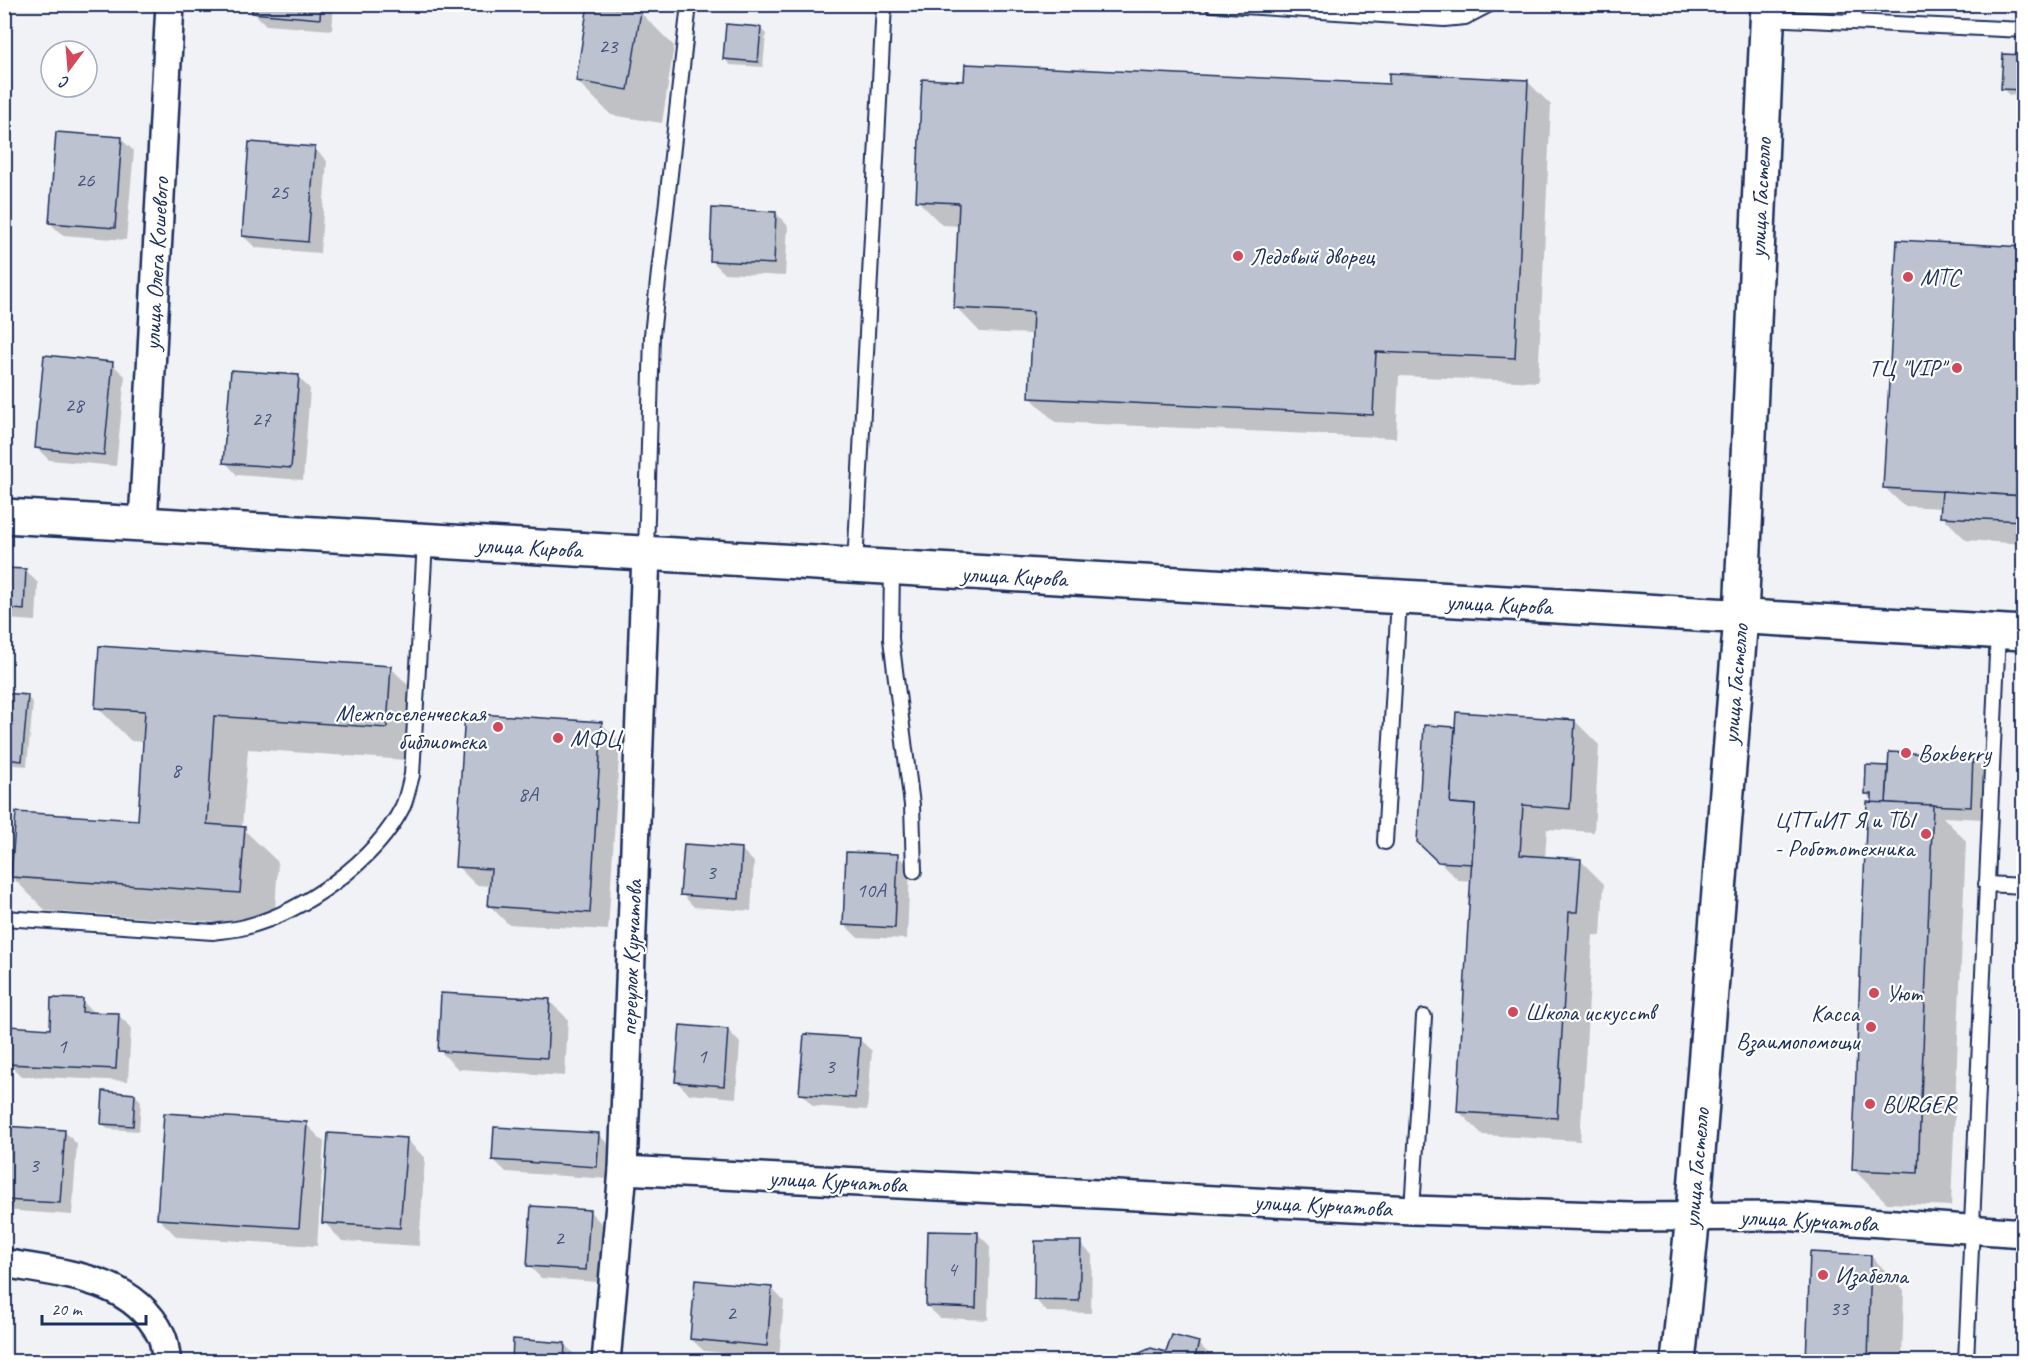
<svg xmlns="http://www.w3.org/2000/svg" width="2028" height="1366" viewBox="0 0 2028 1366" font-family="Caveat,sans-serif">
  <rect width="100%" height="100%" fill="#f1f2f5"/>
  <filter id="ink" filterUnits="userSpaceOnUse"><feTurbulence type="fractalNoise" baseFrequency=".0167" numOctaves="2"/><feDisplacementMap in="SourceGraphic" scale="12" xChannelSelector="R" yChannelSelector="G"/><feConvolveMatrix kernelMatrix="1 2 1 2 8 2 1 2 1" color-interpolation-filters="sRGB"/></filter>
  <g filter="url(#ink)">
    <g fill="#0003">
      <polygon points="78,4 140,4 140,13 81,8"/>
      <polygon points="254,4 334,4 332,30 266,25 253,12"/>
      <polygon points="1964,4 2024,4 2024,8 1965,5"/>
      <polygon points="640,12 674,46 662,123 611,115 577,81"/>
      <polygon points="760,28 766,34 763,67 730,65 725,59"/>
      <polygon points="2024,56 2024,95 2009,95 2003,89"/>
      <polygon points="1527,81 1551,105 1538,382 1399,376 1396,438 1055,422 1031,398 1033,334 980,332 956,307 960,226 942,225 918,201 1390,85"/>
      <polygon points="121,139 134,151 126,240 62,235 50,223"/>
      <polygon points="315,149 327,161 320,253 256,248 243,236"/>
      <polygon points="776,213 788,226 785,276 724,273 711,260"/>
      <polygon points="2024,249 2024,544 1966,540 1942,516 1942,508 1904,506 1885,488"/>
      <polygon points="112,364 125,376 116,466 49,460 37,448"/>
      <polygon points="298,377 310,389 303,480 237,475 225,462"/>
      <polygon points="4,570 26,571 38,583 36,621 4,619"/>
      <polygon points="390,667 424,701 420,761 248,749 242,828 278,862 274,926 46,911 12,877 139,822 145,742 131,741 97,707"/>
      <polygon points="4,694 27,697 33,703 27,766 4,764"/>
      <polygon points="1575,721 1599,745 1594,832 1547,829 1545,858 1580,860 1604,884 1601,936 1593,935 1580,1141 1483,1135 1458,1111 1472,881 1458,880 1419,841 1426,726 1456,728"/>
      <polygon points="601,723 620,742 608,930 508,924 490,906 491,886 476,885 457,866"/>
      <polygon points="1973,757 1985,770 1983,819 1943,817 1966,841 1951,1206 1887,1203 1853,1169 1873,804 1867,794 1887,768 1889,770"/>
      <polygon points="742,850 754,862 751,911 694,907 682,894"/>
      <polygon points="898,856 910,868 907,939 857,937 845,925"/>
      <polygon points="82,1001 95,1014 118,1015 131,1027 128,1081 21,1076 8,1063 51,1030"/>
      <polygon points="549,1001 568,1019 565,1076 458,1069 440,1051"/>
      <polygon points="728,1030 740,1043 736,1098 689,1094 677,1082"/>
      <polygon points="859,1039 872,1051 867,1110 813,1106 801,1093"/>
      <polygon points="135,1095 141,1101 139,1131 108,1129 102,1123"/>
      <polygon points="306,1124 324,1142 317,1246 177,1237 158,1218"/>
      <polygon points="4,1127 64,1131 77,1144 72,1215 4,1210"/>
      <polygon points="598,1134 611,1147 609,1179 506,1172 494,1160"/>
      <polygon points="406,1139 425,1158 419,1246 342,1241 324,1222"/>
      <polygon points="589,1211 602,1224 598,1282 541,1278 529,1266"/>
      <polygon points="978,1234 990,1246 988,1320 940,1318 927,1306"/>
      <polygon points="1080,1243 1092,1255 1091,1313 1047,1312 1035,1299"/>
      <polygon points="1871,1256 1904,1290 1902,1362 1808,1362"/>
      <polygon points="771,1288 784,1301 779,1358 704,1351 691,1339"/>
      <polygon points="1198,1343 1217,1362 1135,1362 1167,1354"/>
      <polygon points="564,1344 577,1357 577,1362 513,1362"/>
    </g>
    <g fill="#bcc2d0" stroke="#1b2f5e" stroke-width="1.5">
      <polygon points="252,4 321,4 320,19 252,13"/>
      <polygon points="588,4 641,11 628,90 576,81"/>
      <polygon points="726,24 761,27 758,62 723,59"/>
      <polygon points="2003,54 2024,55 2024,90 2001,89"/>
      <polygon points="965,64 1389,84 1389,73 1528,80 1515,358 1376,352 1373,415 1029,398 1033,312 954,308 959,203 916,201 922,79 964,81"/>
      <polygon points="56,132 122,137 115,228 49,223"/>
      <polygon points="249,142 315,147 308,242 242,236"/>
      <polygon points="712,208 776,212 774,264 710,261"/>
      <polygon points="1897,240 2024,247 2024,496 1883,488"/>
      <polygon points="44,355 113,362 104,455 35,448"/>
      <polygon points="231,370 299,375 291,468 223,463"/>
      <polygon points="1942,491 2024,496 2024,521 1940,517"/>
      <polygon points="4,568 26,569 24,610 4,608"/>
      <polygon points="99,646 391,666 387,728 214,716 207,824 245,827 240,893 11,877 16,812 138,820 145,711 95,708"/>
      <polygon points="4,693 28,695 22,761 4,759"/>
      <polygon points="1456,712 1575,720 1570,809 1523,805 1520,855 1581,859 1577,912 1569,912 1557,1118 1457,1112 1475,805 1450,803"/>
      <polygon points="465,713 602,722 590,913 488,906 491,869 455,867"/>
      <polygon points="1424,725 1455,727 1450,803 1475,805 1472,864 1438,862 1417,842"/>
      <polygon points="1889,752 1973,756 1971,807 1886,803"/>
      <polygon points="2023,753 2024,753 2024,844 2018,844"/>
      <polygon points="1866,765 1888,766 1886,803 1872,803 1872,794 1865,794"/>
      <polygon points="1867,802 1933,805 1918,1173 1852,1170"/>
      <polygon points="684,844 742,848 739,899 680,895"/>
      <polygon points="846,852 898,854 895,928 843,925"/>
      <polygon points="441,993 550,999 547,1058 438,1051"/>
      <polygon points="51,998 83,999 82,1012 119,1013 116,1069 7,1064 9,1026 50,1029"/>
      <polygon points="680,1025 728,1029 724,1086 675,1082"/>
      <polygon points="804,1034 860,1038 855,1098 799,1094"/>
      <polygon points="103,1091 135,1094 133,1126 101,1124"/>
      <polygon points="164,1113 307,1122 299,1228 157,1219"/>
      <polygon points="4,1126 65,1130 60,1203 4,1200"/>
      <polygon points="494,1127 599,1133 597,1167 492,1160"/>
      <polygon points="328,1133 407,1138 400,1228 322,1223"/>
      <polygon points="531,1206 590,1210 586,1270 527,1266"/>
      <polygon points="928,1231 978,1232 976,1308 926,1306"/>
      <polygon points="1035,1241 1081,1241 1079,1301 1034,1300"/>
      <polygon points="1810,1252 1871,1255 1868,1362 1806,1362"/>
      <polygon points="695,1280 772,1287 767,1346 690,1339"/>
      <polygon points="1172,1335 1199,1342 1194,1360 1200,1362 1133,1362 1135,1355 1151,1348 1166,1352"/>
      <polygon points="513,1339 565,1343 564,1362 512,1362"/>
    </g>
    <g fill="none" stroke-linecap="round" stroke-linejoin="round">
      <defs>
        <g id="service">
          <polyline points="1212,4 1444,19 1465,17 1490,4"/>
          <polyline points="1768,18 2024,30"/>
          <polyline points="1854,22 1855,4"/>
          <polyline points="646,554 652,335 689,4"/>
          <polyline points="855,566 884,4"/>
          <polyline points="892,569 891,639 912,805 914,871"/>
          <polyline points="1385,842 1399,599"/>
          <polyline points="1986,884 2024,886"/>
          <path d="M4 918 213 932C224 930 235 930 245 927 303 912 376 861 403 806 407 797 409 785 412 775L425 541"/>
          <polyline points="1412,1210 1424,1017"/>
          <polyline points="1966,1362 1998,631"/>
        </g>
        <g id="minor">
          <polyline points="143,524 170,4"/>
          <polyline points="623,1170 1412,1210 1630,1217 1782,1216 2024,1233"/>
          <path d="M4 1263C61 1274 132 1276 161 1335 165 1342 165 1353 167 1362"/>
          <polyline points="606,1362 623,1170 646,554"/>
        </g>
        <polyline id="tertiary" points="4,516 2024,633"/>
        <polyline id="secondary" points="1678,1362 1693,1215 1741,617 1768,4"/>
      </defs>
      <use href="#service" stroke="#1b2f5e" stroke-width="18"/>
      <use href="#minor" stroke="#1b2f5e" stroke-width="32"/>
      <use href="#tertiary" stroke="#1b2f5e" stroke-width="38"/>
      <use href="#secondary" stroke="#1b2f5e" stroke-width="38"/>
      <use href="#service" stroke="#fff" stroke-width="14"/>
      <use href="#minor" stroke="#fff" stroke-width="27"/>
      <use href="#tertiary" stroke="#fff" stroke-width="33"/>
      <use href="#secondary" stroke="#fff" stroke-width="33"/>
    </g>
  </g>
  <g fill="#d1495b" stroke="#fff" stroke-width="2">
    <circle cx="1238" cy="256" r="6"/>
    <circle cx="1908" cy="277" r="6"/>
    <circle cx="1957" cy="368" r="6"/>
    <circle cx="498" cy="727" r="6"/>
    <circle cx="558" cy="738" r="6"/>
    <circle cx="1906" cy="753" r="6"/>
    <circle cx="1926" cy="834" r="6"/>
    <circle cx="1874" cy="993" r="6"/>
    <circle cx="1513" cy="1012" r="6"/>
    <circle cx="1871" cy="1027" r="6"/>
    <circle cx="1870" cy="1104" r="6"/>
    <circle cx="1823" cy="1275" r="6"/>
  </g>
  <g text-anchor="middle" stroke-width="4.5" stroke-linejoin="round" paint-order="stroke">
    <g font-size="21" fill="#43547a">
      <text x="608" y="53">23</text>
      <text x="85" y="187">26</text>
      <text x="279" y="199">25</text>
      <text x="74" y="412">28</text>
      <text x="261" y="426">27</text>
      <text x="176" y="777">8</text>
      <text x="528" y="801">8А</text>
      <text x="711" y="879">3</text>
      <text x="871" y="897">10А</text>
      <text x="62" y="1053">1</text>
      <text x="702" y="1063">1</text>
      <text x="830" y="1073">3</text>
      <text x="34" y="1172">3</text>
      <text x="559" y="1245">2</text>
      <text x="952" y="1276">4</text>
      <text x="1839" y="1315">33</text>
      <text x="731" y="1320">2</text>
    </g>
    <g font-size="24" fill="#1b2f5e" stroke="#fff">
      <text transform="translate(1760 198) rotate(-87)" y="8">улица Гастелло</text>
      <text transform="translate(156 264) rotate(-87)" y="8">улица Олега Кошевого</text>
      <text transform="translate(529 547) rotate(3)" y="8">улица Кирова</text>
      <text transform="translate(1014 576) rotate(3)" y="8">улица Кирова</text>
      <text transform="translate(1499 604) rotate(3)" y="8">улица Кирова</text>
      <text transform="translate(1735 684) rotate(-85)" y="8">улица Гастелло</text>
      <text transform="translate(631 958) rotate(-88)" y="8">переулок Курчатова</text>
      <text transform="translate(1696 1168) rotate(-85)" y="8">улица Гастелло</text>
      <text transform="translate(838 1181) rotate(3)" y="8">улица Курчатова</text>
      <text transform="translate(1323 1205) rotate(3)" y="8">улица Курчатова</text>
      <text transform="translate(1809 1220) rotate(3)" y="8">улица Курчатова</text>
    </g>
    <g font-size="24" fill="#1b2f5e" stroke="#fff" text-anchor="start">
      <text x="1250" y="264">Ледовый дворец</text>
      <text x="1920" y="285">МТС</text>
      <text x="1945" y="376" text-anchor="end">ТЦ "VIP"</text>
      <text x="486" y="721" text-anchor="end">Межпоселенческая<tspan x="486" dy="28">библиотека</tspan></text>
      <text x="570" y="746">МФЦ</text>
      <text x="1918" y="761">Boxberry</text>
      <text x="1914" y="828" text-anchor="end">ЦТТиИТ Я и ТЫ<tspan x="1914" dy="28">- Робототехника</tspan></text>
      <text x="1886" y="1001">Уют</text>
      <text x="1525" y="1020">Школа искусств</text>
      <text x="1859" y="1021" text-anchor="end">Касса<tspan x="1859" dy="28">Взаимопомощи</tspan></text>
      <text x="1882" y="1112">BURGER</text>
      <text x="1835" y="1283">Изабелла</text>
    </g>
  </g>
  <rect width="2028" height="1366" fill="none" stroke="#fff" stroke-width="24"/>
  <rect x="12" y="12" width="2004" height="1342" fill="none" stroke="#1b2f5e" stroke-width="2" filter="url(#ink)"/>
  <g transform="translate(69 69) rotate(196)"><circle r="28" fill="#ffffff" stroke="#a4acbf" stroke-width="1.5"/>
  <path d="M0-4.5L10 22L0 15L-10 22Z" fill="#d1495b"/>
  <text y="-9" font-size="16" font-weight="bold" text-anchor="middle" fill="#1b2f5e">С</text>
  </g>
  <path d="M42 1315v9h104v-9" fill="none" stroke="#1b2f5e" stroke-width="3"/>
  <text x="51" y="1315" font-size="18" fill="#1b2f5e" stroke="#ffffff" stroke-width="4.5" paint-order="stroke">20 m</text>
</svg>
